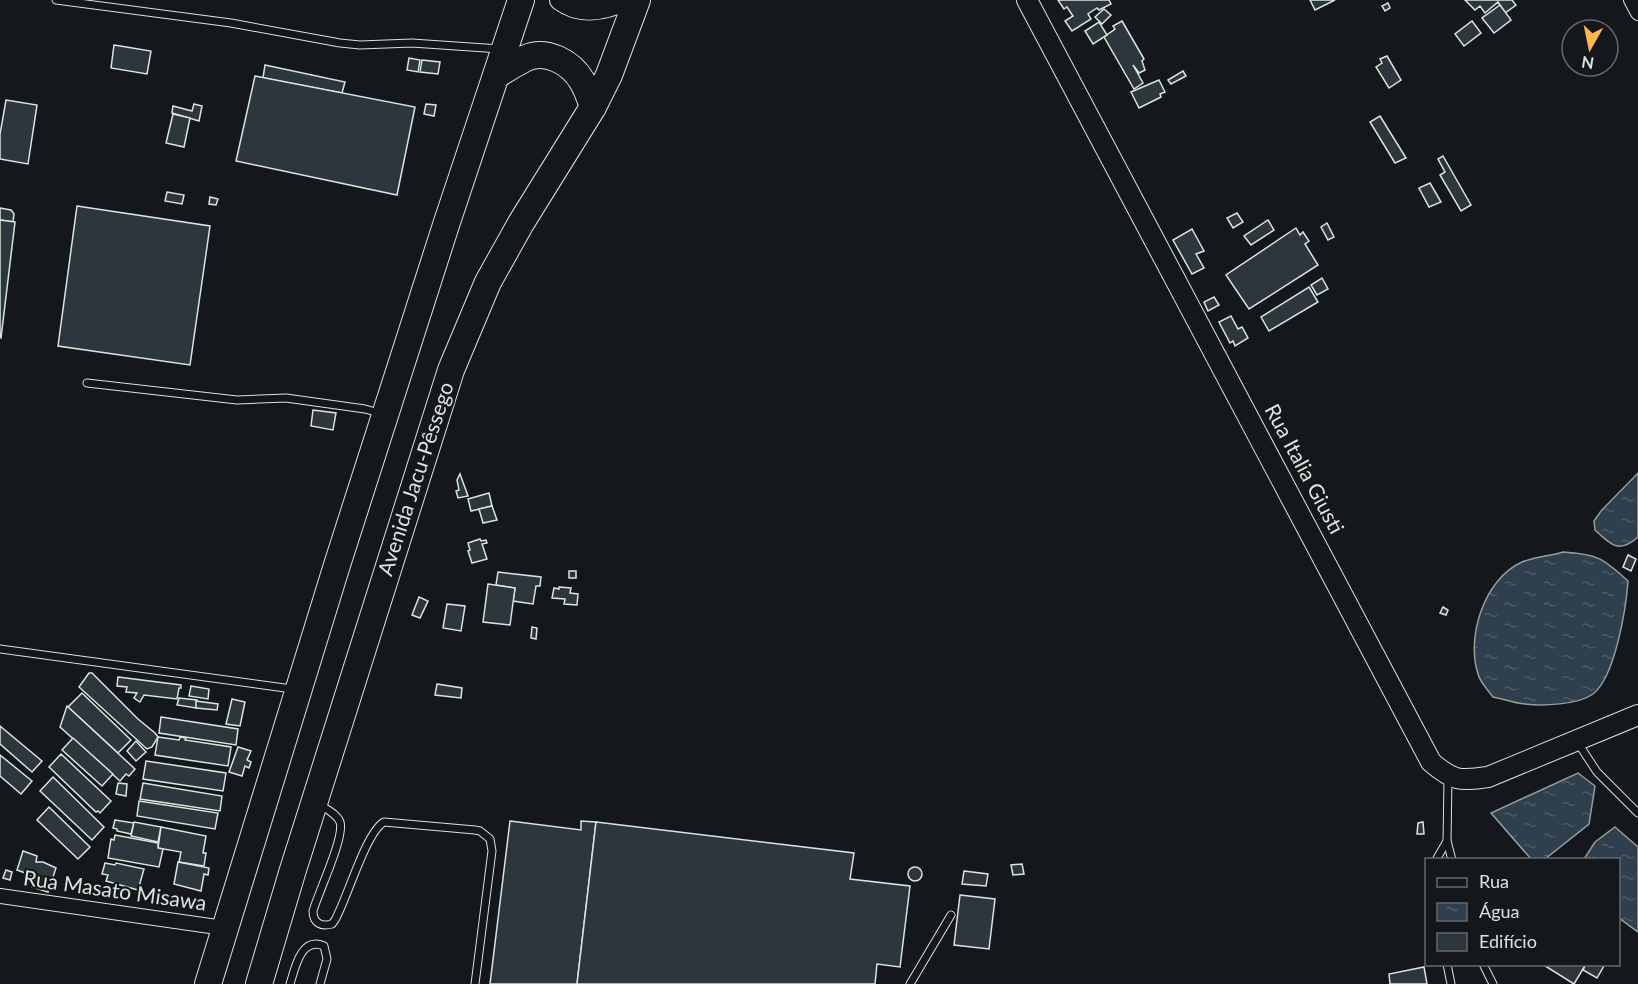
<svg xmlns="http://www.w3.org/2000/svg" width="1638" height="984" viewBox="0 0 1638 984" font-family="Lato,sans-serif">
  <defs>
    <pattern id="water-ripples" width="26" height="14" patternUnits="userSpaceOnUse" patternTransform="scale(1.5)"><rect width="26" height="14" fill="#2f3f4d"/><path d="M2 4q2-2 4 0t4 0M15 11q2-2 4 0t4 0" fill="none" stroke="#4c5b66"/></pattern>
  </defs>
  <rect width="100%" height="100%" fill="#14181c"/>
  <g fill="url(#water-ripples)" stroke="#939e99" stroke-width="1.5">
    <path d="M1638 473V537C1619 554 1611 545 1595 530L1594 521 1601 511Z"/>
    <path d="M1563 552C1597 554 1603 558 1628 581 1626 609 1615 677 1593 694 1578 705 1542 706 1525 704 1514 703 1503 699 1493 697 1488 690 1480 682 1478 674 1466 637 1484 579 1522 562 1535 557 1550 556 1563 552Z"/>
    <polygon points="1578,773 1595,786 1589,824 1545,859 1531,859 1491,813"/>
    <polygon points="1615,827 1638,847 1638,932 1619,918 1618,860 1584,859 1595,842"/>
  </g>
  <g fill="#2c363c" stroke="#d8e6dc" stroke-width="1.5">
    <polygon points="1058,0 1109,0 1111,4 1099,10 1097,8 1088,14 1091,19 1072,31 1065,21 1073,16 1067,7 1064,9"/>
    <polygon points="1310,0 1335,0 1315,10"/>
    <polygon points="1465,0 1512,0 1516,5 1505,13 1498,2 1485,13 1480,6 1475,10"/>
    <polygon points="1388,3 1390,8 1385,11 1382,6"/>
    <polygon points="1500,5 1511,20 1494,33 1482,18"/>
    <polygon points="1104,9 1111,15 1102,24 1095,17"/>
    <polygon points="1122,21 1144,59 1142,61 1145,70 1139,73 1133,65 1143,83 1134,89 1104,37 1115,29 1113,26"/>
    <polygon points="1472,21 1481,33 1464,46 1455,34"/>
    <polygon points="1099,22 1107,35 1093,44 1085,31"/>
    <polygon points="114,45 151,51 147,74 111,68"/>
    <polygon points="1387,56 1401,80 1389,88 1376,67 1382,63 1380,59"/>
    <polygon points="409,58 420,60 418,72 407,70"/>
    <polygon points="422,60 440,62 438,74 420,72"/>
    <polygon points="265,65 345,82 342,93 263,78"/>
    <polygon points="1183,71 1186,76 1171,84 1168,80"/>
    <polygon points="255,76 415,107 397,195 236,161"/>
    <polygon points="1159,80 1165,92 1160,94 1161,97 1139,108 1131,92"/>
    <polygon points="6,100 37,105 28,164 0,159 0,134"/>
    <polygon points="194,104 202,106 199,121 172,113 173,106 192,111"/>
    <polygon points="426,104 436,105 434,116 424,114"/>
    <polygon points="173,114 190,118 184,147 166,143"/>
    <polygon points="1380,116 1406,158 1395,163 1370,122"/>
    <polygon points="1443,156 1471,205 1461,211 1440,175 1445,172 1438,159"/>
    <polygon points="1430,183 1441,202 1429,207 1419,188"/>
    <polygon points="167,192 184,195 182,204 165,201"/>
    <polygon points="210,197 218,199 216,205 209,204"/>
    <polygon points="77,206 210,226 190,365 58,346"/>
    <polygon points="0,208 11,210 14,214 13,222 0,220"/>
    <polygon points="1237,213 1243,222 1233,228 1227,218"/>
    <polygon points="0,220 15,222 1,338 0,337"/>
    <polygon points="1268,220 1274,230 1251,245 1244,236"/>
    <polygon points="1327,223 1334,237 1328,240 1321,227"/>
    <polygon points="1296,228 1300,235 1303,232 1309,241 1305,244 1318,265 1249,309 1226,275"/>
    <polygon points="1192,229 1204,251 1196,254 1204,268 1192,274 1173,240"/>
    <polygon points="1322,278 1328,289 1317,295 1311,285"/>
    <polygon points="1309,287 1318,302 1269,331 1261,317"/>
    <polygon points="1214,297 1219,305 1208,311 1204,302"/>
    <polygon points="1231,316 1238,329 1242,327 1248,338 1235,346 1233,341 1230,343 1219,322"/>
    <polygon points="313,410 336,413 333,430 311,426"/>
    <polygon points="460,474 468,496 458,498 456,491 459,490 457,480"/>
    <polygon points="489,493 492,506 471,511 468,499"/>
    <polygon points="492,506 497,520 483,523 479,509"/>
    <polygon points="480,539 481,541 486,540 487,543 482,544 487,559 472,563 468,551 470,550 468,543"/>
    <polygon points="1628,555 1636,559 1631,571 1623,567"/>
    <rect x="569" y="571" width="7" height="7"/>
    <polygon points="498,572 541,577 540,586 536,586 533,604 513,601 515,588 496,585"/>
    <polygon points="488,584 515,588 510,625 483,622"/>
    <polygon points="559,587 571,588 570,593 578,594 577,605 564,604 565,599 552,598 554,588 559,589"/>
    <polygon points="419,597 428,601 420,618 412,615"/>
    <polygon points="447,604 465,606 461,631 443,628"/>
    <polygon points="1443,607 1448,610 1446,615 1440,613"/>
    <polygon points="532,627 537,628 536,639 531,638"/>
    <polygon points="89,673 92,673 138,719 155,733 158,737 152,747 147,749 79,687"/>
    <polygon points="118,677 181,685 181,688 179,688 177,699 144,695 140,702 134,698 137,693 126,692 127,687 117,686"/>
    <polygon points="437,684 462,688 461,698 435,695"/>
    <polygon points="191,686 209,689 208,699 189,696"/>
    <polygon points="82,693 131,740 118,753 68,707"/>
    <polygon points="179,698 197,700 196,708 177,705"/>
    <polygon points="232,699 245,702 240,726 226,724"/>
    <polygon points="196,701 218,704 217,710 196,708"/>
    <polygon points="67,706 135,769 129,776 126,774 120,781 60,727"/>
    <polygon points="161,717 238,729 236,745 159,733"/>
    <polygon points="0,726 42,761 32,772 0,744"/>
    <polygon points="158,737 179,740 180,737 186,738 185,740 231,747 228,766 155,755"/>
    <polygon points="73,738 113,774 102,786 62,750"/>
    <polygon points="136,741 146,752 136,761 127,751"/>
    <polygon points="238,747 251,751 247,760 251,762 249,768 245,766 242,776 229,772"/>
    <polygon points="61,754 111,801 100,813 98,811 96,812 49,767"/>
    <polygon points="0,755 32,781 21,794 0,776"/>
    <polygon points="146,761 226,773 223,791 143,779"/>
    <polygon points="53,777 104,827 92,840 40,791"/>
    <polygon points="118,783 127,784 126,796 116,794"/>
    <polygon points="143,783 222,796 220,811 140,799"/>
    <polygon points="139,801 218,813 215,829 137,816"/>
    <polygon points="49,807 90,847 78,859 37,820"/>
    <polygon points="115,820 134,823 131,834 117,831 117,829 113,828"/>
    <polygon points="510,821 581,830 581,821 596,822 577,984 490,984"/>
    <polygon points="134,822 161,827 158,842 131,836"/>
    <polygon points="596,822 854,853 850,879 910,886 900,967 877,964 875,984 577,984"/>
    <polygon points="1423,822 1424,834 1417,834 1418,823"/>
    <polygon points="161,827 206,836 203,853 206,853 204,866 179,862 181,852 158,848"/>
    <polygon points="115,835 158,843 158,848 163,849 159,867 108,858 111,839 114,840"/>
    <polygon points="23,851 37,856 36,862 43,862 56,868 48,892 32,887 36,877 17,870"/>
    <polygon points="178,862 209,868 208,875 204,874 201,891 174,884"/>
    <polygon points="105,863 115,865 116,863 144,869 138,890 106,881 108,875 102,874"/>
    <polygon points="1022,864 1024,874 1013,875 1011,865"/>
    <circle cx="915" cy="874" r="7"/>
    <polygon points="6,870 12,872 10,880 3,878"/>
    <polygon points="964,871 988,874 986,886 962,884"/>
    <polygon points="960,895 995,899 989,949 954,945"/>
    <polygon points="1542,964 1586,964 1574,984"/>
    <polygon points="1586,964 1605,964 1597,978 1583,970"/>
    <polygon points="1424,967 1427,984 1390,984 1389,974"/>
  </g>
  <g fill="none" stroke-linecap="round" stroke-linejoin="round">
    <defs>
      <g id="lane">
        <polyline points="56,0 231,23 340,43 360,45 412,43 500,49"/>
        <polyline points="87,383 237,400 286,398 365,409 379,413"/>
        <polyline points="0,649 292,689"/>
        <polyline points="1578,743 1597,772 1638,813"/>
        <path d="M319 804C326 809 337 814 340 822 345 837 318 893 313 911 313 923 321 927 332 924L335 920C347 899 366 832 384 822L475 830 480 831 490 839 492 851 475 984"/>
        <polyline points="1447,841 1452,860"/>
        <polyline points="1436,860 1447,841 1448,779"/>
        <polyline points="1447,964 1451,984"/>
        <polyline points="1483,964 1493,984"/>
        <path d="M290 984C295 968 301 936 324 946L327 959 320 984"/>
        <polyline points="910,984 951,915"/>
      </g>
      <g id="street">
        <polyline points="1631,0 1638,13"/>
        <polyline points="0,896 224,928"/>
      </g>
      <g id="secondary">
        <path d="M560 0C580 15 605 10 626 0"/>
        <path d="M1027 0 1431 762C1453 781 1459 781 1488 777L1638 715"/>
      </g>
      <g id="highway">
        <path d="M497 75C506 69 516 63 526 58 546 49 571 62 582 81 587 89 590 98 593 107"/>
        <polyline points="208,984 337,565 446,225 521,0"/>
        <polyline points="259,984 292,873 451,370 488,282 521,223 593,107 609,75 637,0"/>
      </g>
    </defs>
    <use href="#lane" stroke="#d8e6dc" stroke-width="9"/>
    <use href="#street" stroke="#d8e6dc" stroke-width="16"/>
    <use href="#secondary" stroke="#d8e6dc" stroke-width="22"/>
    <use href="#highway" stroke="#d8e6dc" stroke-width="28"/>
    <use href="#lane" stroke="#14181c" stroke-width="7"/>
    <use href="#street" stroke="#14181c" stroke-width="14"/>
    <use href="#secondary" stroke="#14181c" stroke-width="20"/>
    <use href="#highway" stroke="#14181c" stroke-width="26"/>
  </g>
  <g text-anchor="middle" stroke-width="4.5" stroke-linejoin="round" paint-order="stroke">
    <g font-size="21" fill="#d8e6dc" stroke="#14181c">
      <text transform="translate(1304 469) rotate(62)" y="7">Rua Italia Giusti</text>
      <text transform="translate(416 479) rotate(-72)" y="7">Avenida Jacu-Pêssego</text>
      <text transform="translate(115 891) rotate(8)" y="7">Rua Masato Misawa</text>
    </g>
  </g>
  <rect x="1425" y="858" width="195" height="108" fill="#14181c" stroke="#626a69" stroke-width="1.5"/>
  <rect x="1437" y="878" width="30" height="9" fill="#14181c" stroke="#626a69" stroke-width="1.5"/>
  <text x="1479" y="888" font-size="18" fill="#d8e6dc">Rua</text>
  <rect x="1437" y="903" width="30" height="18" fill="url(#water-ripples)" stroke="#626a69" stroke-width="1.5"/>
  <text x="1479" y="918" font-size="18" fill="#d8e6dc">Água</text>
  <rect x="1437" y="933" width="30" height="18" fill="#2c363c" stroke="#626a69" stroke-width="1.5"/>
  <text x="1479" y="948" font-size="18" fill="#d8e6dc">Edifício</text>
  <g transform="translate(1590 48) rotate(189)"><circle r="28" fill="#14181c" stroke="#626a69" stroke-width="1.5"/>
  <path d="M0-4.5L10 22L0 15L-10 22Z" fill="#ffb74d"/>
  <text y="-9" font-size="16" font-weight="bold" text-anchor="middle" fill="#d8e6dc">N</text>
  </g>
</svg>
